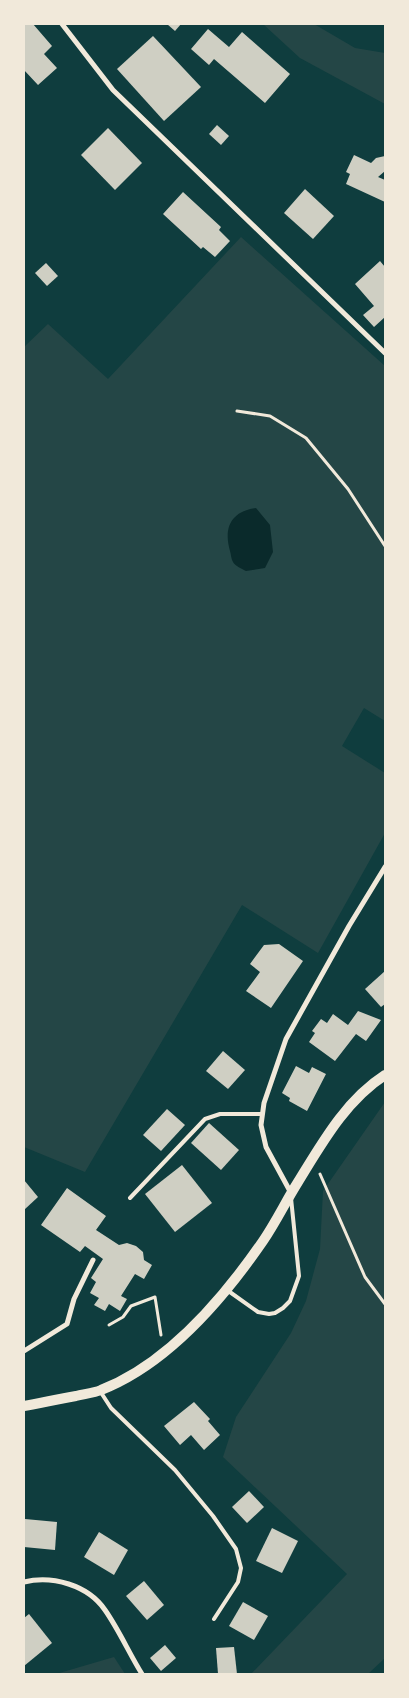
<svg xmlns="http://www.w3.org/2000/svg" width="409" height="1698" viewBox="0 0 409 1698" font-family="Quicksand,sans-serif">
  <rect width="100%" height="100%" fill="#0f3d3e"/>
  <g fill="#244646">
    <polygon points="263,24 314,24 355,48 385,53 385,104 300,58"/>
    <polygon points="241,237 385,366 385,721 364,708 342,746 385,773 385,833 318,953 242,905 85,1172 24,1147 24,347 48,324 108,379"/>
    <polygon points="385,1102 385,1658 368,1674 251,1674 347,1574 223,1457 236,1417 291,1333 306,1301 320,1249 323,1191"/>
    <polygon points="114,1657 125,1674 56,1674"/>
  </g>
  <path fill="#0a2a2b" d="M256 508 270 525 273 552 265 568 246 571C242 569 235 566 233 562 231 559 231 554 230 551 223 527 232 511 256 508Z"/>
  <g fill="#cfcfc3">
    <polygon points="24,24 33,24 52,46 44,54 57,68 38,85 24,70"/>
    <polygon points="167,24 181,24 175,31"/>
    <polygon points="208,29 229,47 242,32 290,74 265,103 214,59 209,65 191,49"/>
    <polygon points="153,36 201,87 164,121 117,69"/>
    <polygon points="217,125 229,136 221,145 209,134"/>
    <polygon points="108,128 142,163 115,190 81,155"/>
    <polygon points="354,155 371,163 376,158 385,156 385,171 378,177 385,180 385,202 346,184 350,174 346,172"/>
    <polygon points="305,189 334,216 313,239 284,213"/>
    <polygon points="183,192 221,227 219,230 230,241 215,257 203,247 201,249 163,214"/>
    <polygon points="380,261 385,267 385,317 374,327 363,315 374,306 355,284"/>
    <polygon points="46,263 58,276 47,286 35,273"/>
    <polygon points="279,944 303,961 271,1008 246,991 260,972 250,964 264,945"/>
    <polygon points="385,971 385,1004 381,1007 365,989"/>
    <polygon points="358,1011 381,1020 366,1041 356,1034 335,1061 309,1042 315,1033 312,1031 321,1019 327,1023 333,1014 348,1025"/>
    <polygon points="223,1051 245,1070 228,1089 206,1071"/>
    <polygon points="296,1066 309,1073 312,1067 326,1074 307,1111 289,1101 290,1098 282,1093"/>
    <polygon points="167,1109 185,1125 161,1151 143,1135"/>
    <polygon points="209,1123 239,1150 221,1170 191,1143"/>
    <polygon points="182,1165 212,1203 175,1232 145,1194"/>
    <polygon points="24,1180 38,1197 24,1210"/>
    <polygon points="67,1188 106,1216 96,1230 119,1245 127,1243 136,1246 143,1252 144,1260 152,1265 144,1279 135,1274 121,1296 127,1299 120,1311 109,1304 105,1311 94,1305 99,1298 90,1293 96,1282 91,1278 103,1259 85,1246 80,1252 41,1225"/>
    <polygon points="194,1402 210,1419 208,1421 220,1435 204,1450 191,1435 180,1445 164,1426"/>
    <polygon points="249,1491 264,1507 247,1523 232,1507"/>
    <polygon points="25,1519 57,1522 55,1550 24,1547"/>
    <polygon points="272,1528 298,1541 282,1573 256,1561"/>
    <polygon points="99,1532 128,1550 114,1575 84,1557"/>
    <polygon points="144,1581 164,1605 147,1620 126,1596"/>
    <polygon points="243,1602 268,1616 254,1640 229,1626"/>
    <polygon points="29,1614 52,1643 24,1666 24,1618"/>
    <polygon points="165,1645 176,1658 161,1671 150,1658"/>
    <polygon points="234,1647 237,1674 218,1674 216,1648"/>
  </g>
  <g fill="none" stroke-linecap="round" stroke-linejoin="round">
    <g stroke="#f1e9da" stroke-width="3">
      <polyline points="237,411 270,416 306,438 348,489 385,546"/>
      <polyline points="320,1174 365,1277 385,1304"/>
      <polyline points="109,1325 123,1317 131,1306 155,1297 161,1335"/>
    </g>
    <g stroke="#f1e9da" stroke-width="4">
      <polyline points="130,1198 205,1119 220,1114 262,1114"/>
      <polyline points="227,1290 258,1312 269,1314 275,1313 283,1308 290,1301 299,1276 291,1198"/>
      <polyline points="100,1391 111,1408 175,1470 213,1516 236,1549 241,1568 238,1582 214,1619"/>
    </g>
    <g stroke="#f1e9da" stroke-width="5">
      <polyline points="62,24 113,90 385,353"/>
      <polyline points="291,1193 266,1147 261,1125 264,1103 286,1039 349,926 385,867"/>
      <polyline points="24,1351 67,1324 74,1299 93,1260"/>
      <path d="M24 1582C52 1575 88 1585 105 1610 119 1630 129 1653 142 1674"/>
    </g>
    <path stroke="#f1e9da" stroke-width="10" d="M24 1406C41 1403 58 1399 76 1396 84 1394 94 1393 101 1390 168 1364 223 1299 263 1241 276 1222 286 1201 298 1182 322 1143 346 1100 385 1075"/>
  </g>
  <rect width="409" height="1698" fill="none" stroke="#f1e9da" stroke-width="50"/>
</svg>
